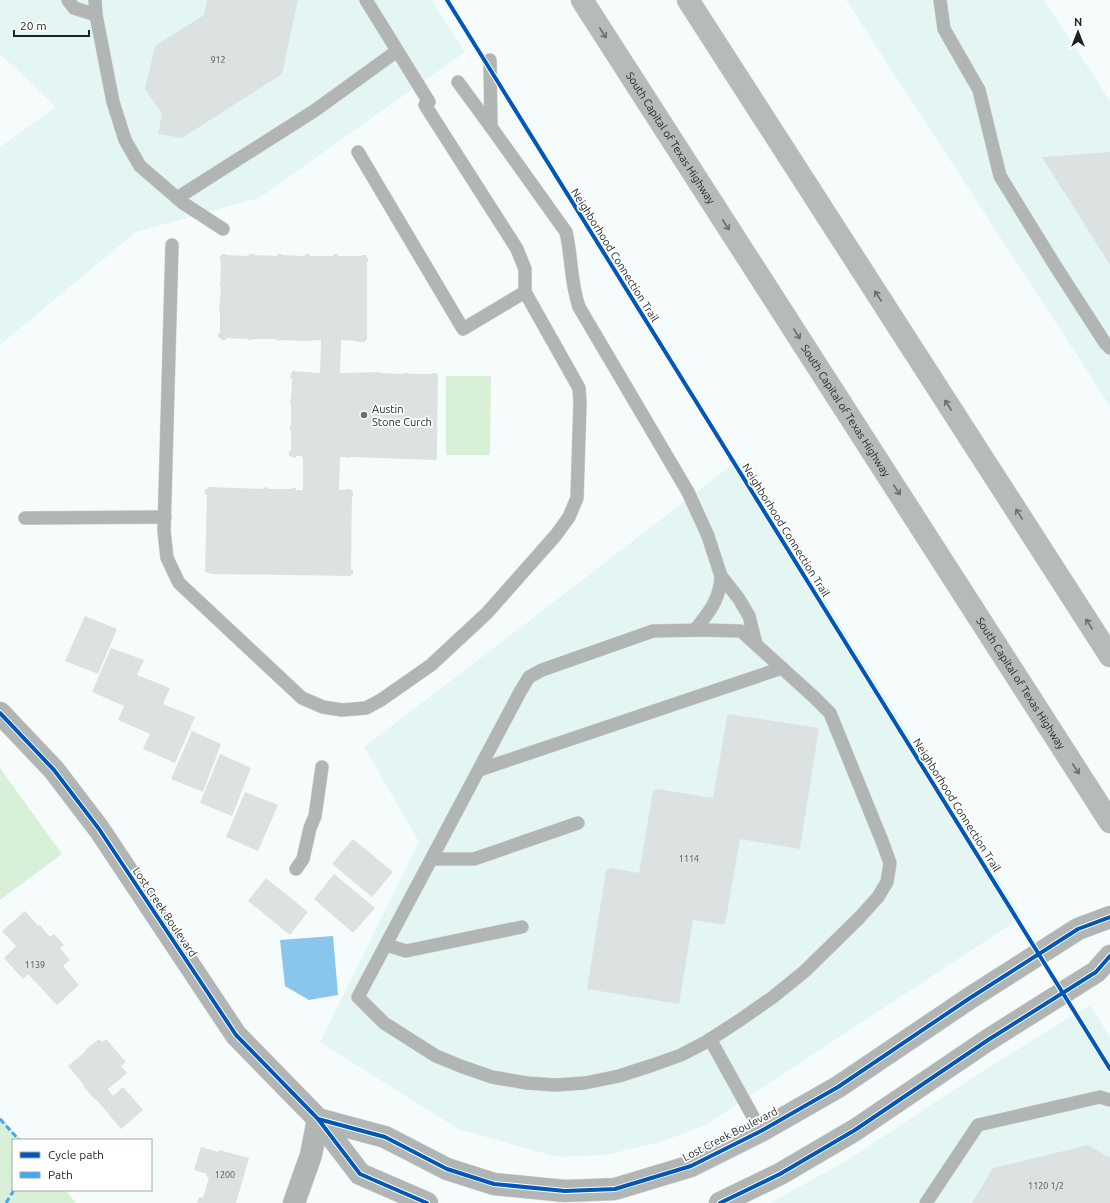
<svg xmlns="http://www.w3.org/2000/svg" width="1110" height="1203" viewBox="0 0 1110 1203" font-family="Ubuntu,sans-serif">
  <rect width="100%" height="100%" fill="#f6fcfb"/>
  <g fill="#e4f6f4">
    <polygon points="0,0 432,0 465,52 259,198 136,232 0,345 0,147 56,107 0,54"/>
    <polygon points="846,0 1044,0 1110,101 1110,406"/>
    <polygon points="738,460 1022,917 704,1126 660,1142 606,1155 557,1157 458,1129 320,1042 419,842 364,747 516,631"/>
    <polygon points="1090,1005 1110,1037 1110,1203 770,1203 846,1161 981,1072"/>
  </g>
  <g fill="#d9f0d8">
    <polygon points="446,376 491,376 490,455 446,455"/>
    <polygon points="0,768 62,854 0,900"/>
    <polygon points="0,1116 21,1140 13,1140 13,1190 65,1190 76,1203 0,1203"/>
  </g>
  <polygon fill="#8ac6eb" points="333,936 338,995 309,1000 285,986 280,940"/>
  <g fill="#dce2e2">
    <polygon points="207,0 298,0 282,74 182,138 158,134 162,114 145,89 155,46 204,15"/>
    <polygon points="1110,152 1110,265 1042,157"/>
    <polygon points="221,254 226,254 226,255 249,256 249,254 254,254 254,255 277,256 277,254 282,254 282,255 305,256 305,254 310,254 310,256 333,256 333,254 338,254 338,256 361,256 361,255 366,255 366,257 368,258 368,262 367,262 367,340 365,340 365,342 357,342 357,341 341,340 340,373 381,372 380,373 403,374 403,373 409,373 409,374 432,374 432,373 437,373 437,374 438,374 437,452 437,458 436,458 436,460 352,457 347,458 347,457 340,457 339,490 351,489 351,491 353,491 353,496 352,496 351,569 353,569 353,574 351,574 351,576 212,574 205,572 207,494 205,494 205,489 208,489 208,487 263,489 263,487 269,488 269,489 291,489 291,488 296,488 296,490 303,490 303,458 302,458 302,456 296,456 296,458 289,456 289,451 291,451 291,430 290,430 290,425 291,425 291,404 290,404 290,399 291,399 292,378 290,378 291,373 292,373 292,371 320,373 321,340 304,341 281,340 281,341 276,340 276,339 253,339 253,340 248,340 248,339 226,338 226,340 221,340 221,338 218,338 218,333 220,333 220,312 219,312 221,286 220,286 221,261 220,261 220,256 221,256"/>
    <polygon points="85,616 117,629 98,674 65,661"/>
    <polygon points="111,648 144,660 137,675 170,688 163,704 195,717 175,763 143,749 150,734 118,720 124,706 92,692"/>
    <polygon points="729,714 819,728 800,849 740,839 725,925 693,920 679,1004 587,989 606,871 611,868 639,873 653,791 658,789 713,798 727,716"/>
    <polygon points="192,731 221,744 203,792 171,779"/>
    <polygon points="220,754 251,768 232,816 200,803"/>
    <polygon points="245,792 278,805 258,851 226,837"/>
    <polygon points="353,839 393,872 372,897 332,864"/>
    <polygon points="334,874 375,908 353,933 314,899"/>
    <polygon points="266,878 308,912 290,935 248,901"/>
    <polygon points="25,911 38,926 40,925 50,937 54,934 64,945 60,948 70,960 63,966 79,985 57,1005 28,974 23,979 4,958 16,946 2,931"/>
    <polygon points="99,1039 102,1042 106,1039 126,1062 121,1066 127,1073 108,1089 113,1096 123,1087 143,1110 121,1129 96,1099 95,1100 83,1086 84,1085 68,1066 86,1051 85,1050"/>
    <polygon points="1088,1145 1110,1158 1110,1203 972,1203 993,1168"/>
    <polygon points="201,1147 218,1152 219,1150 249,1158 236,1203 197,1203 199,1197 203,1198 209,1177 206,1176 207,1174 194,1170"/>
  </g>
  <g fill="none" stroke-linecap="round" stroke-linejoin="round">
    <defs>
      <g id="service">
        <polyline points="68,0 74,8 96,15"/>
        <polyline points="95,0 96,15 113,102 125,140 140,166 183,203 223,229"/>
        <polyline points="366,0 429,102"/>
        <polyline points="940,0 944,29 979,90 1000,176 1056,267 1105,343 1110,348"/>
        <polyline points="458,82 491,127 490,60"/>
        <path d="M491 127 566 232C572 257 570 281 579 307L688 492 708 536 721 576"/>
        <polyline points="358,152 463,329 525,292"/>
        <polyline points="177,198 314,111 397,51"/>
        <polyline points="172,245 164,531 167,558 179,583 302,698 323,707 342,710 366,708 381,700 431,665 487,613 556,535 569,517 577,498 580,402 579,388 525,292 525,269 517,249 425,105"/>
        <polyline points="25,518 165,517"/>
        <path d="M695 630C709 612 720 600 721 576L739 599 749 616 756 644"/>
        <polygon points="703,630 741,631 814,697 830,713 882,841 890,863 887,882 878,897 859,918 805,971 773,997 740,1020 706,1042 681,1055 653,1065 619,1076 585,1083 555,1085 527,1083 492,1077 463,1067 436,1056 384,1023 358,997 520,692 529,677 542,670 653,631"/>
        <polyline points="479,770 782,668"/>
        <polyline points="432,859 474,859 578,823"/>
        <polyline points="296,869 303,859 310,828 315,816 322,767"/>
        <polyline points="386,945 406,951 522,927"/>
        <polyline points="710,1039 761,1131"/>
        <polyline points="926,1203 978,1125 1100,1097 1110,1100"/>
      </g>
      <polyline id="minor" points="294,1203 311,1155 318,1119"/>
      <g id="tertiary">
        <polyline points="0,713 54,770 99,829 236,1035 318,1119 360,1174 427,1203"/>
        <polyline points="318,1119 385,1137 447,1169 494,1184 565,1191 615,1189 691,1166 761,1131 838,1087 970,998 1078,929 1110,917"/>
        <polyline points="720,1203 780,1174 855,1130 988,1040 1096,972 1110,956"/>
      </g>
      <g id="trunk">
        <path id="s1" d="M582 0 1110 822"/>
        <polyline points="688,0 1110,656"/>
      </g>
    </defs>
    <use href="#service" stroke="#d4d9d8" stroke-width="14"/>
    <use href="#minor" stroke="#d4d9d8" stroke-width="23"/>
    <use href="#tertiary" stroke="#d4d9d8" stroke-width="23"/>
    <use href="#trunk" stroke="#d4d9d8" stroke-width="23"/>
    <use href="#service" stroke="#b1b5b4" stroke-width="13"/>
    <use href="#minor" stroke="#b1b5b4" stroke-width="22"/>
    <use href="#tertiary" stroke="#b1b5b4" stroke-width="22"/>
    <use href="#trunk" stroke="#b6bab8" stroke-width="22"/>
    <g stroke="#3fa9f5" stroke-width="3" stroke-dasharray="6 3" stroke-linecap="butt">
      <polyline points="0,1119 19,1140"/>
      <polyline points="6,1203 14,1190"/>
    </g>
    <defs>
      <g id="cycleway">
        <polyline points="447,0 1110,1069"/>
        <polyline points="0,713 54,770 99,829 236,1035 318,1119 360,1174 427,1203"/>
        <polyline points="318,1119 385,1137 447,1169 494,1184 565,1191 615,1189 691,1166 761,1131 838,1087 970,998 1078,929 1110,917"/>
        <polyline points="720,1203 780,1174 855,1130 988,1040 1096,972 1110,956"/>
      </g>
    </defs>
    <use href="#cycleway" stroke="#fff" stroke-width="6"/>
    <use href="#cycleway" stroke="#0057b8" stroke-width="4"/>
  </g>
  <defs><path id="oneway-shaft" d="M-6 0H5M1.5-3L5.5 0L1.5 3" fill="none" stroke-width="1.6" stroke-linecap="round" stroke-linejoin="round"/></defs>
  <g stroke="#6a6f6e">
    <use href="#oneway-shaft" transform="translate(603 33) rotate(57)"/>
    <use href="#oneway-shaft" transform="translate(726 225) rotate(57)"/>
    <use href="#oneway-shaft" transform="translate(878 296) rotate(-123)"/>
    <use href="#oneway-shaft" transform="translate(797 334) rotate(57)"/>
    <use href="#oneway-shaft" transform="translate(948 405) rotate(-123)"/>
    <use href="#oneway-shaft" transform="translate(897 490) rotate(57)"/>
    <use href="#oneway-shaft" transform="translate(1019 514) rotate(-123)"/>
    <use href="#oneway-shaft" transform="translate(1089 624) rotate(-123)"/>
    <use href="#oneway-shaft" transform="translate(1076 769) rotate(57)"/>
  </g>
  <circle fill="#6a706f" stroke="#fff" stroke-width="1.5" cx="364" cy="415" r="4"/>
  <g text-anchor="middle" stroke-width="3.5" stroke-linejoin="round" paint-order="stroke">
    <g font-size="9" fill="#4e5453">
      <text x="218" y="63">912</text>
      <text x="689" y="862">1114</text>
      <text x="35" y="968">1139</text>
      <text x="225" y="1178">1200</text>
      <text x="1046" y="1189">1120 1/2</text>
    </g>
    <g font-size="11" fill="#1e2423" stroke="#fff">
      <text dy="4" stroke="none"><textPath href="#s1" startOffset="164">South Capital of Texas Highway</textPath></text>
      <text transform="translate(615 255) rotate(58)" y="4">Neighborhood Connection Trail</text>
      <text dy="4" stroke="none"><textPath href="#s1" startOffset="488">South Capital of Texas Highway</textPath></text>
      <text transform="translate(786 530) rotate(58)" y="4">Neighborhood Connection Trail</text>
      <text dy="4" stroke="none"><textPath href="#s1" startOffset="812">South Capital of Texas Highway</textPath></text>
      <text transform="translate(957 805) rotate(58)" y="4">Neighborhood Connection Trail</text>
      <text transform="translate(165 912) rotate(56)" y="4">Lost Creek Boulevard</text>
      <text transform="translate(730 1134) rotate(-27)" y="4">Lost Creek Boulevard</text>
    </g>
    <g font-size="11" fill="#1e2423" stroke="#fff" text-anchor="start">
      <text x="372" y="413">Austin<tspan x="372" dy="13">Stone Curch</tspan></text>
    </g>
  </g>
  <rect x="12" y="1139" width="140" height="52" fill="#ffffff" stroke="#a5a7a7"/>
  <rect x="20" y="1152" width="20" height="6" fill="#0057b8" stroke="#a5a7a7"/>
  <text x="48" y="1159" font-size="12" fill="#1e2423">Cycle path</text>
  <rect x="20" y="1172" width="20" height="6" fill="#3fa9f5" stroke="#a5a7a7"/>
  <text x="48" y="1179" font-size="12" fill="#1e2423">Path</text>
  <g transform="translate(1078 32)" stroke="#ffffff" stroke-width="3" paint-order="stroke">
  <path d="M0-3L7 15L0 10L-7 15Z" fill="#1e2423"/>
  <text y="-6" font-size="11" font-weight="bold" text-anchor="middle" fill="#1e2423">N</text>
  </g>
  <path d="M14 30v6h75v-6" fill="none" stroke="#1e2423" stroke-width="2"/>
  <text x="20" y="30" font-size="12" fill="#1e2423" stroke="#ffffff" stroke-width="3" paint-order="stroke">20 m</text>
</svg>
